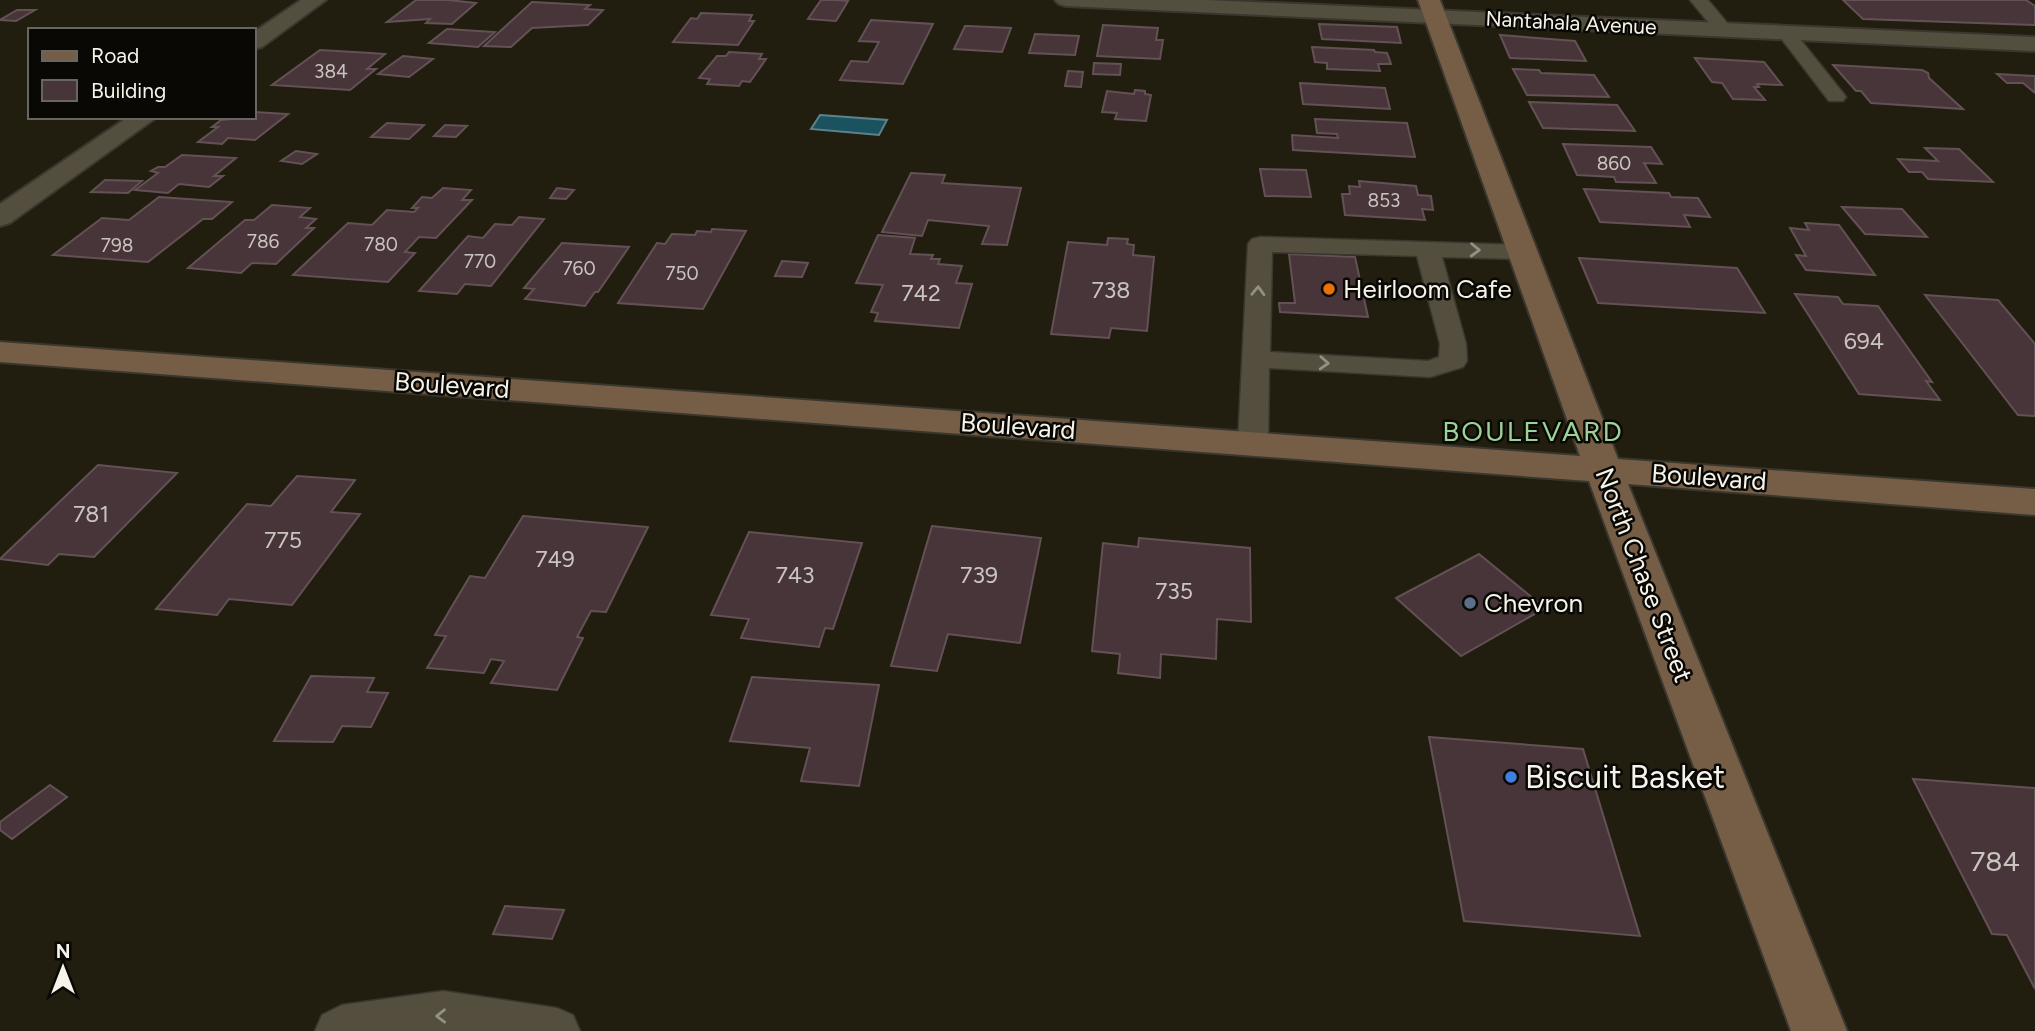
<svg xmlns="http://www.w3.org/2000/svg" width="2035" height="1031" viewBox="0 0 2035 1031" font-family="Figtree,sans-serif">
  <rect width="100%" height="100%" fill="#211e0f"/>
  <polygon fill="#1a535f" stroke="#5c8389" stroke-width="2" points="820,115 887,120 879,135 811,129"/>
  <g fill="#47353a" stroke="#645156" stroke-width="2">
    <polygon points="416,0 448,0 476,3 452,24 426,23 430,19 387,22"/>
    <polygon points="821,0 836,0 848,1 836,21 808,19"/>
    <polygon points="1843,0 2026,0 2035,6 2035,25 1863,19"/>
    <polygon points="532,2 590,5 585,9 603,10 588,25 532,28 511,47 484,46"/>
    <polygon points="17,10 35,10 16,21 0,20"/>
    <polygon points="701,13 752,15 749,21 754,21 738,45 673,42 691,18 697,19"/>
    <polygon points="871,20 933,24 903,84 840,80 851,61 868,62 879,42 859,41"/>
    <polygon points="1319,24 1397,27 1401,43 1322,39"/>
    <polygon points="1103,25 1158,28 1156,40 1163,40 1160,59 1097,56"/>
    <polygon points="965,26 968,26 1011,28 1002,52 954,49"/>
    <polygon points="447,29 495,32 478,47 429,43"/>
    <polygon points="1035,34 1079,36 1075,55 1029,53"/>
    <polygon points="1500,35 1575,41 1586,61 1510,58"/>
    <polygon points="1312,47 1374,50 1375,52 1387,53 1391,64 1378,64 1380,71 1327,69 1327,63 1315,62"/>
    <polygon points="320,50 371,53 385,54 367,69 376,69 350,90 272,85"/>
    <polygon points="729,52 762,54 759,59 766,59 750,82 742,81 739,86 707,84 710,79 699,78 717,56 726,56"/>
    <polygon points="403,56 433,59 409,77 378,74"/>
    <polygon points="1695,58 1764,62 1782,85 1757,84 1759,87 1754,87 1765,100 1733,99 1722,83 1712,82"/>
    <polygon points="1094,63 1121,64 1120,75 1093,74"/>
    <polygon points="1833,65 1922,70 1928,73 1929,78 1963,109 1871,103 1861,91 1856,91"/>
    <polygon points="1513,69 1539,70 1541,73 1594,75 1609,97 1527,95"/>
    <polygon points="1068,71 1083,72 1081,87 1065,86"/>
    <polygon points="1997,74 2035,76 2035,93 2023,83 2007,83"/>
    <polygon points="1300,83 1385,88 1390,109 1303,104"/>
    <polygon points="1135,90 1145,91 1145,94 1151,95 1146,121 1115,119 1117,113 1102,112 1107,91 1134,94"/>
    <polygon points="1529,102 1617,105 1635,131 1543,128"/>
    <polygon points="254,112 288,114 255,140 228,138 222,144 198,142 218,127 212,127 221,120 254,117"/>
    <polygon points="1315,119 1407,123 1415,157 1293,150 1292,135 1338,138 1337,134 1317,133"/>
    <polygon points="387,123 424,125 409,139 371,137"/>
    <polygon points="445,125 467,126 456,137 434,136"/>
    <polygon points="1563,144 1651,147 1662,164 1644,163 1656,183 1616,182 1614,177 1577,175"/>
    <polygon points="1925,148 1959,149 1993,182 1928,179 1922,172 1909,172 1898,159 1938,161"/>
    <polygon points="296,151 317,154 302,164 281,161"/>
    <polygon points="182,155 236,158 214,176 223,176 209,187 179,184 168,193 135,190 158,173 151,171 158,167 165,167"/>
    <polygon points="1260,169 1306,170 1311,197 1265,196"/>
    <polygon points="911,173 945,175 942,183 1021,188 1007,245 982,244 989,226 928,220 922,236 882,232"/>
    <polygon points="105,180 142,181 128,193 91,192"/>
    <polygon points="1359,181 1416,186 1418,195 1431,196 1433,210 1422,209 1425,220 1345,215 1342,194 1350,194 1349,186 1360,187"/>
    <polygon points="443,188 471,190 462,200 472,200 436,238 419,237 405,252 415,253 388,282 293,275 348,223 372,225 387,210 414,212 418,208 412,208 422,197 432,198"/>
    <polygon points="557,188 574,190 566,199 550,198"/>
    <polygon points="1584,189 1669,193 1671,197 1698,198 1710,217 1684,215 1690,227 1600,222"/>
    <polygon points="159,197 232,202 212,219 203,219 148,262 53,255 102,218 129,220"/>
    <polygon points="272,205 310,208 300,217 316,219 306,228 314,228 276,264 252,263 241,273 188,268 245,220 254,220"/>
    <polygon points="1842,207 1902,209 1927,237 1865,234"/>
    <polygon points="519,217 544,219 491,286 465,284 457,294 419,291 468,236 483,238 495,224 512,225"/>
    <polygon points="1805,223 1839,225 1875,275 1806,270 1796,255 1806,256 1790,228 1809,230"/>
    <polygon points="712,229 746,231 703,309 618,303 657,243 665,244 672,234 695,235 697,231 711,232"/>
    <polygon points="878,235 915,238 910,254 933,255 931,259 940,259 938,264 962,266 956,283 972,284 959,328 875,321 878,313 871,312 883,285 856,283"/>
    <polygon points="1108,238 1128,239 1127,244 1134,245 1133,255 1154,257 1147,331 1111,328 1109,338 1051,334 1068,242 1107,245"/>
    <polygon points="562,243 629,247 598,292 595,292 585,306 525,299 534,289 524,288"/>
    <polygon points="1289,254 1355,257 1368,317 1280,312 1279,303 1295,303"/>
    <polygon points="1579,258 1737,268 1765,313 1598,303"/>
    <polygon points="782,261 808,263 802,277 775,276"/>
    <polygon points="1795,294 1838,297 1843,304 1878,306 1932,382 1926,381 1940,400 1859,394"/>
    <polygon points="1925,295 1998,300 2035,344 2035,416 2018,415"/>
    <polygon points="98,465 177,473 94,557 59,554 48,565 0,559"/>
    <polygon points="297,476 355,480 331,512 360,514 292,605 229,599 217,615 156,609 247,504 271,506"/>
    <polygon points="523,516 648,527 606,612 591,611 577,637 583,638 557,690 491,683 504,661 491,659 484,673 427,668 446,636 435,635 470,576 485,578"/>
    <polygon points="932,526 1041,538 1020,643 948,634 937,671 891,666"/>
    <polygon points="749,532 862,543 833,629 825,628 819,647 741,638 749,619 711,615"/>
    <polygon points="1139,538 1250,548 1251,622 1217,619 1216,659 1161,654 1160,678 1118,673 1120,654 1092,651 1103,543 1138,547"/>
    <polygon points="1479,554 1545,608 1461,656 1396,598"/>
    <polygon points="311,676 374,678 367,692 388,693 371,727 342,726 333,742 274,741"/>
    <polygon points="752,677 879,685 859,786 801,781 810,748 730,741"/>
    <polygon points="1429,737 1583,749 1640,936 1464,921"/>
    <polygon points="1913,779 2035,788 2035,989 2007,935 1992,934"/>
    <polygon points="50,785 67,797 12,839 0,830 0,822"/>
    <polygon points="505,906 564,910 552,939 493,934"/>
  </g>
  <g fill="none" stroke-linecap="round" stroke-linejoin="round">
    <defs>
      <g id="lane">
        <polygon points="1690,0 1708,0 1733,30 1730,34 1718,34"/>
        <polygon points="1786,28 1792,29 1843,93 1846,97 1843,101 1829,101 1777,33"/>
        <path d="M1260 237 1523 245 1532 247 1535 252 1532 257 1523 259 1442 257 1466 344 1467 361 1463 367 1430 377 1269 368 1268 443 1263 450 1253 453 1243 450 1238 443 1248 244 1252 239ZM1272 252 1417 256 1440 344 1439 357 1428 361 1270 352Z"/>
        <polygon points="443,991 557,1008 573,1015 580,1031 315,1031 322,1015 342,1005"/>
      </g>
      <g id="street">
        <polygon points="301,0 326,0 262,47 254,49 254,32"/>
        <polygon points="1055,0 1207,0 2035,37 2035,51 1066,6 1059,4"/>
        <polygon points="128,117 157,117 10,223 0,226 0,204"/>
      </g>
      <polygon id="secondary" points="1418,0 1440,0 1618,459 2035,489 2035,515 1628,484 1847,1031 1791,1031 1589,481 0,362 0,342 1580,456"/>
    </defs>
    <use href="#lane" stroke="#3a372f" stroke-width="3"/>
    <use href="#street" stroke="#3a372f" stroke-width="4"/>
    <use href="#secondary" stroke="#3a372f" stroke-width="4"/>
    <use href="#lane" fill="#534e3e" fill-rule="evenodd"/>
    <use href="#street" fill="#534e3e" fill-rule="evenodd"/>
    <use href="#secondary" fill="#765e46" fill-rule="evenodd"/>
  </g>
  <defs><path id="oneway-chevron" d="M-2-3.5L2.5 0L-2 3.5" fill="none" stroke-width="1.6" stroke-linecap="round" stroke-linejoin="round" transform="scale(1.75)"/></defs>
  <g stroke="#949083">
    <use href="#oneway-chevron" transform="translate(1475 250) rotate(2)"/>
    <use href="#oneway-chevron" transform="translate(1258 291) rotate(-88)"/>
    <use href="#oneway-chevron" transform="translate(1324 363) rotate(3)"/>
    <use href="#oneway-chevron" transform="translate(441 1016) rotate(179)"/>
  </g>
  <circle fill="#e8710a" stroke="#090804" stroke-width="2.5" cx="1329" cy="289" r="7"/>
  <circle fill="#5c6f8a" stroke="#090804" stroke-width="2.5" cx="1470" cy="603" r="7"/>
  <circle fill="#3f7fe0" stroke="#090804" stroke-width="2.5" cx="1511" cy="777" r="7"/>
  <g text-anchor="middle" stroke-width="5" stroke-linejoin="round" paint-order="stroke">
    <g font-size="19" fill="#cac4be">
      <text x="331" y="78">384</text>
      <text x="1614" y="170">860</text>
      <text x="1384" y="207">853</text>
      <text x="263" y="248">786</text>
      <text x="381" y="251">780</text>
      <text x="117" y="252">798</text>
      <text x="480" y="268">770</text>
      <text x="579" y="275">760</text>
      <text x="682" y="280">750</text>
    </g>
    <g font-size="21" fill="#f6f4ea" stroke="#090804">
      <text transform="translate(1571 23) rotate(3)" y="7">Nantahala Avenue</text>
    </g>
    <g font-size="23" fill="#cac4be">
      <text x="1111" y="298">738</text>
      <text x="921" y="301">742</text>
      <text x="1864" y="349">694</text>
      <text x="91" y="522">781</text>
      <text x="283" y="548">775</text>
      <text x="555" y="567">749</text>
      <text x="795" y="583">743</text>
      <text x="979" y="583">739</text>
      <text x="1174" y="599">735</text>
    </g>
    <g font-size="26" fill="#f6f4ea" stroke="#090804" text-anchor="start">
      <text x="1343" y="298">Heirloom Cafe</text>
      <text x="1484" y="612">Chevron</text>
    </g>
    <g font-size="26" fill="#f6f4ea" stroke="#090804">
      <text transform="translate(452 385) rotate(4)" y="9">Boulevard</text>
      <text transform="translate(1018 426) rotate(4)" y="9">Boulevard</text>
      <text transform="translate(1709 477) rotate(4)" y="9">Boulevard</text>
      <text transform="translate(1644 575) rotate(69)" y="9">North Chase Street</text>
    </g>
    <g font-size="28" letter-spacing="2" fill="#9cd296" stroke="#090804">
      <text x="1533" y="441">BOULEVARD</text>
    </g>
    <g font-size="28" fill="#cac4be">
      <text x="1995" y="871">784</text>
    </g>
    <g font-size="32" fill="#f6f4ea" stroke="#090804" text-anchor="start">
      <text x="1525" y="788">Biscuit Basket</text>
    </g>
  </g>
  <rect x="28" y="28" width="228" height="91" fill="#090804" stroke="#686660" stroke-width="2"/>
  <rect x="42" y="51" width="35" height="10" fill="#765e46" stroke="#686660" stroke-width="2"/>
  <text x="91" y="63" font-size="21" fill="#f6f4ea">Road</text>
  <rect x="42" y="80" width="35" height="21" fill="#47353a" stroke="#686660" stroke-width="2"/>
  <text x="91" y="98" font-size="21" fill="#f6f4ea">Building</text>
  <g transform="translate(63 968)" stroke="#090804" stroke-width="5" paint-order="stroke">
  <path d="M0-5L12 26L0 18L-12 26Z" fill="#f6f4ea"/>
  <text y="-10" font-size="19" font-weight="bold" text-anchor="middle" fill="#f6f4ea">N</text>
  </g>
</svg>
